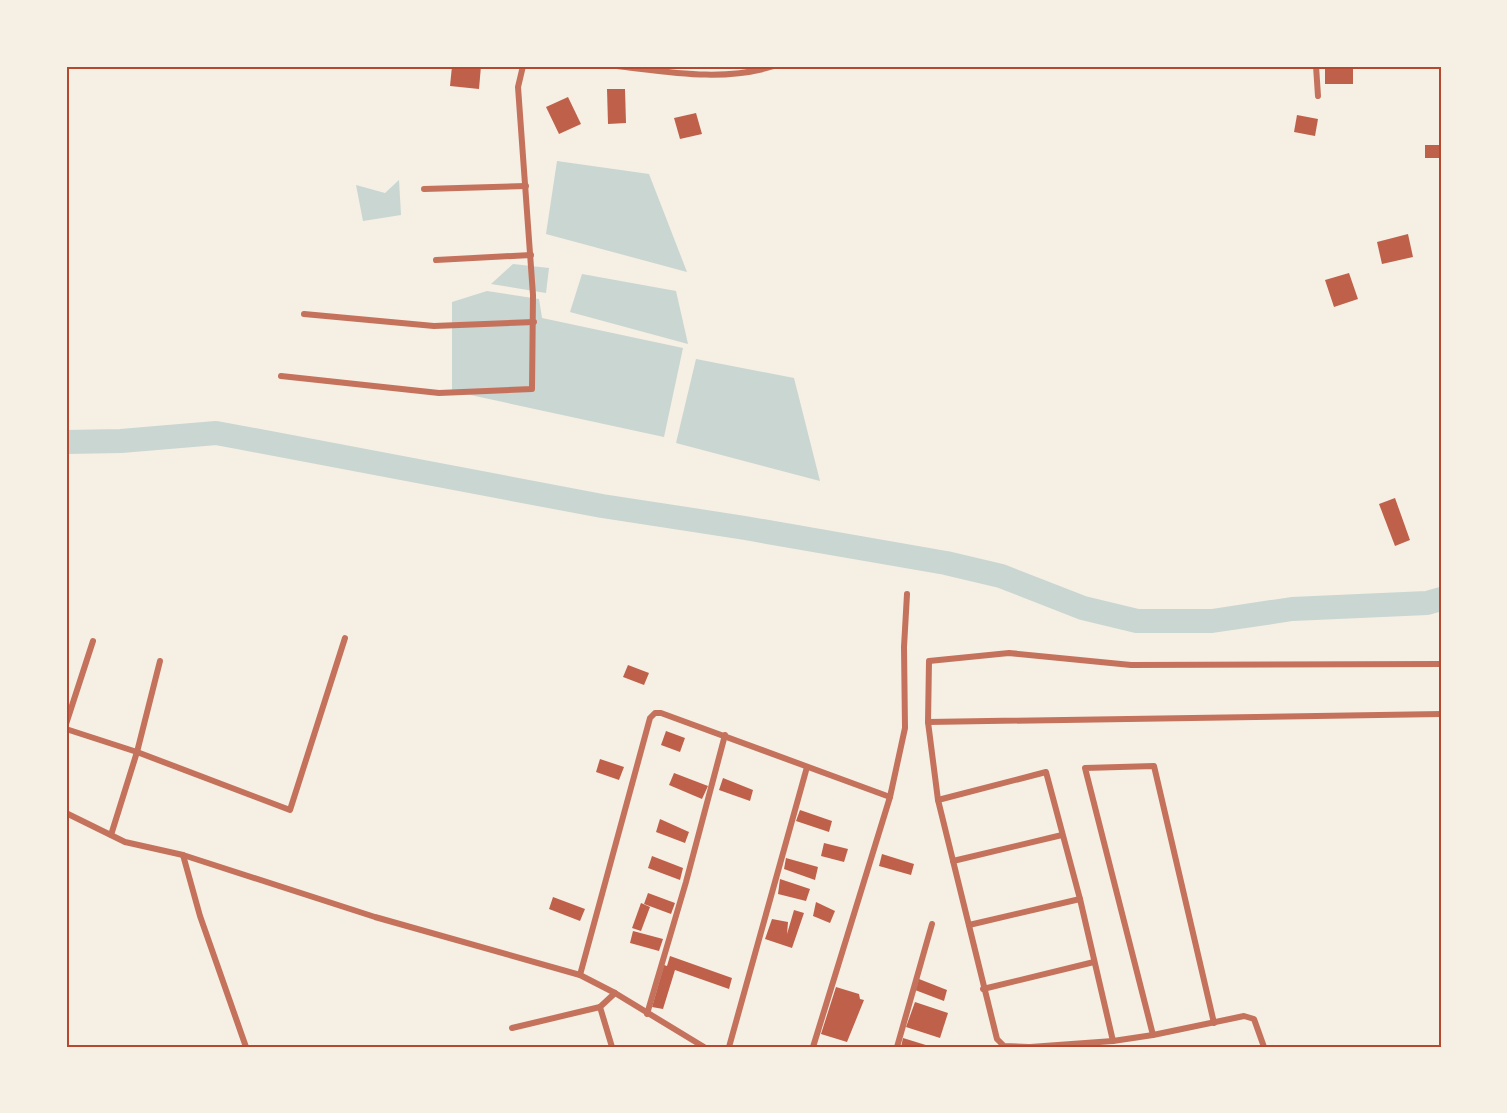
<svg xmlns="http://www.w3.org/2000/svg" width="1507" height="1113" viewBox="0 0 1507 1113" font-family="'PT Serif',serif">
  <rect width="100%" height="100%" fill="#f6efe4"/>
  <g fill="#c9d6d2">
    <polygon points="557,161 649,174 687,272 546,234"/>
    <polygon points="399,180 401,215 363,221 356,185 385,193"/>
    <polygon points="513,264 549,268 546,293 491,284"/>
    <polygon points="582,274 676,291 688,344 570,312"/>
    <polygon points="487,291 539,299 542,318 683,348 664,437 452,391 452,302"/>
    <polygon points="696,359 794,378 820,481 676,443"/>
  </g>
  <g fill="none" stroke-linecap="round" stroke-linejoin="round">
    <polyline stroke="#c9d6d2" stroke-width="24" points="66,442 121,441 216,433 243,438 602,506 745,528 946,563 1001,576 1083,608 1137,621 1212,621 1292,609 1427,603 1441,599"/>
  </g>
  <g fill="#bf614a">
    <polygon points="452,66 481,66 479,89 450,86"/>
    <rect x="1325" y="66" width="28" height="18"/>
    <polygon points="607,89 625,89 626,123 608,124"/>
    <polygon points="568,97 581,124 559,134 546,107"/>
    <polygon points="696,113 702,134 680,139 674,118"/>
    <polygon points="1297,115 1318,119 1315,136 1294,132"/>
    <rect x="1425" y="145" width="16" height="13"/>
    <polygon points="1408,234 1413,257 1382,264 1377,242"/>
    <polygon points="1349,273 1358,299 1334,307 1325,280"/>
    <polygon points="1395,498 1410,540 1395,546 1379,504"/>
    <polygon points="628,665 649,673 644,685 623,677"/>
    <polygon points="666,731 685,738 680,752 661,745"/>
    <polygon points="600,759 624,767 619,780 596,772"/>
    <polygon points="674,773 708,786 702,799 669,785"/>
    <polygon points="723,778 753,790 750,801 719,790"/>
    <polygon points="800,810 832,821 829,832 796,821"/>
    <polygon points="660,819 689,832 685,843 656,832"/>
    <polygon points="824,843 848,849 844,862 821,856"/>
    <polygon points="882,854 914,864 911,875 879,866"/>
    <polygon points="652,856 683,868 680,880 648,868"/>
    <polygon points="786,858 818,867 815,880 784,869"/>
    <polygon points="780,879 810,889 806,901 778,894"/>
    <polygon points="648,893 675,903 671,914 644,904"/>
    <polygon points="553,897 585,909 580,921 549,909"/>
    <polygon points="816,902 835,911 830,923 813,916"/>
    <polygon points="641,903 650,907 641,931 632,928"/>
    <polygon points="794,910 804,913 792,948 765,939 772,919 788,922 787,934"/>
    <polygon points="633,931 663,939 659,951 630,943"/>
    <polygon points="670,956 732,978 729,989 675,970 663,1009 652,1007 664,965 667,966"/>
    <polygon points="919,979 947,990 944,1001 915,990"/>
    <polygon points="836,987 859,994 860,999 864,1000 847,1042 821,1034"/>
    <polygon points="915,1002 948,1013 940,1038 906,1027"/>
    <polygon points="903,1038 929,1046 929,1047 901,1047"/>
  </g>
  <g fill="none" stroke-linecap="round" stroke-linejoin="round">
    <g stroke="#c5725c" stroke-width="6">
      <path d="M617 66C669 72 723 82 774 66"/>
      <polyline points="1316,66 1318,96"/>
      <polyline points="424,189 526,186"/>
      <polyline points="436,260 531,255"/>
      <polyline points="304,314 434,326 534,322"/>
      <polyline points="281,376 439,393 532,389 533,295 518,87 523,66"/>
      <polyline points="928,722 1441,714"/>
      <polyline points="66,724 93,641"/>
      <polyline points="66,729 137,752 290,810 345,638"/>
      <polyline points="938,800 928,722 929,661 1009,653 1131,665 1441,664"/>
      <polyline points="66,813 125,842 183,855 375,917 580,975 615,993 704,1047"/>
      <polyline points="111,835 137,752 160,661"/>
      <polyline points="183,855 200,916 246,1047"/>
      <polyline points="953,861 1062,835"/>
      <polyline points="969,925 1080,899"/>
      <polyline points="580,975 650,718 655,713 661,713 890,797"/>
      <polyline points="983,989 1094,962"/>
      <polyline points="647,1014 686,882 725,735"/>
      <polyline points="512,1028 600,1007"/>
      <polyline points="1153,1035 1085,768 1154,766 1214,1023"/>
      <polyline points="612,1047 600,1007 615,993"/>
      <polyline points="729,1047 807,767"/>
      <polyline points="813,1047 890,797 905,728 904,647 907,594"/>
      <polyline points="897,1047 932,924"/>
      <polyline points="1029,1047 1004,1046 997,1039 938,800 1046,772 1080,899 1113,1041"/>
      <polyline points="1030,1047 1113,1041 1153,1035 1244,1016 1254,1019 1264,1047"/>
    </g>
  </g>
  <rect width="1507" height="1113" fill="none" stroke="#f6efe4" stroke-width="135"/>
  <rect x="68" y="68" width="1372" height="978" fill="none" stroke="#b5482f" stroke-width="2"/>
</svg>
